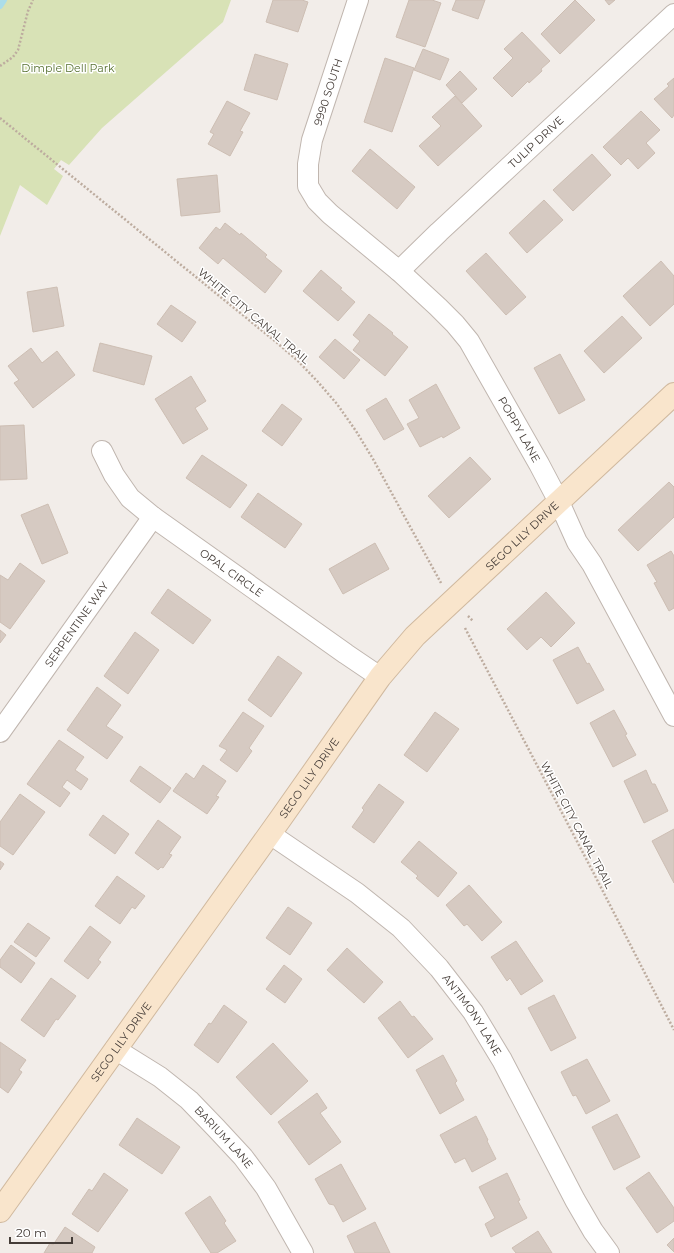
<svg xmlns="http://www.w3.org/2000/svg" width="674" height="1253" viewBox="0 0 674 1253" font-family="Montserrat,sans-serif">
  <rect width="100%" height="100%" fill="#f2ede9"/>
  <polygon fill="#d8e2b6" points="0,0 231,0 223,22 102,128 69,165 61,160 54,169 63,176 47,205 20,185 0,236"/>
  <g fill="none" stroke-linecap="round" stroke-linejoin="round">
    <polyline stroke="#abdde9" stroke-width="6" points="0,6 4,0"/>
  </g>
  <g fill="#d6cac2" stroke="#cdbeb3">
    <polygon points="273,0 302,0 308,2 298,32 266,22"/>
    <polygon points="409,0 432,0 441,3 425,47 396,37"/>
    <polygon points="456,0 485,0 478,19 452,10"/>
    <polygon points="575,0 595,20 560,54 541,34"/>
    <polygon points="605,0 615,0 609,5"/>
    <polygon points="522,32 550,61 541,69 542,71 529,83 528,81 512,97 493,78 513,58 504,49"/>
    <polygon points="423,49 449,59 440,80 414,70"/>
    <polygon points="255,54 288,64 277,100 244,90"/>
    <polygon points="385,58 414,68 392,132 364,122"/>
    <polygon points="460,71 477,89 462,103 446,85"/>
    <polygon points="674,78 674,115 672,118 654,99 669,86 667,84"/>
    <polygon points="455,96 482,126 438,166 419,146 441,126 432,117"/>
    <polygon points="227,101 250,113 240,131 243,132 230,156 208,144 214,134 210,132"/>
    <polygon points="641,111 660,130 646,143 655,153 638,169 628,158 621,165 603,147"/>
    <polygon points="370,149 415,187 397,209 352,171"/>
    <polygon points="592,154 611,175 573,211 553,190"/>
    <polygon points="217,175 220,212 181,216 177,179"/>
    <polygon points="544,200 563,220 527,253 509,233"/>
    <polygon points="225,223 240,235 241,233 267,255 265,257 282,271 265,293 223,258 218,264 199,248 216,227 220,230"/>
    <polygon points="486,253 526,297 506,315 466,271"/>
    <polygon points="661,261 674,276 674,304 650,326 623,296"/>
    <polygon points="321,270 342,288 340,289 355,302 338,321 303,291"/>
    <polygon points="57,287 64,326 33,332 27,292"/>
    <polygon points="171,305 196,322 182,342 157,324"/>
    <polygon points="369,314 393,333 392,334 408,347 385,376 353,350 360,341 353,335"/>
    <polygon points="622,316 642,338 604,373 584,351"/>
    <polygon points="335,339 360,360 344,379 319,357"/>
    <polygon points="100,343 152,356 144,385 93,371"/>
    <polygon points="31,348 42,363 57,351 75,375 33,408 14,383 19,380 8,366"/>
    <polygon points="560,354 585,400 559,414 534,368"/>
    <polygon points="191,376 206,401 195,408 208,429 183,444 155,399"/>
    <polygon points="436,384 460,428 443,438 442,436 420,447 407,424 419,418 409,400"/>
    <polygon points="386,398 404,429 384,440 366,410"/>
    <polygon points="282,404 302,419 282,446 262,431"/>
    <polygon points="24,425 27,479 0,480 0,426"/>
    <polygon points="202,455 247,485 230,508 186,478"/>
    <polygon points="470,457 491,479 449,518 428,496"/>
    <polygon points="669,482 674,487 674,517 638,551 618,530"/>
    <polygon points="258,493 302,524 285,548 241,517"/>
    <polygon points="48,504 68,553 42,564 21,515"/>
    <polygon points="375,543 389,569 343,594 329,569"/>
    <polygon points="671,551 674,556 674,608 669,611 654,583 657,582 647,565"/>
    <polygon points="20,563 45,581 10,629 0,622 0,575 8,580"/>
    <polygon points="168,589 211,620 193,644 151,613"/>
    <polygon points="546,592 575,623 551,647 541,637 527,650 507,629"/>
    <polygon points="0,630 6,635 0,643"/>
    <polygon points="135,632 159,650 128,694 104,676"/>
    <polygon points="578,647 587,664 589,663 604,690 577,704 553,660"/>
    <polygon points="278,656 302,673 271,717 248,700"/>
    <polygon points="97,687 121,705 106,726 123,737 107,759 67,730"/>
    <polygon points="614,710 627,734 625,735 636,755 613,767 590,723"/>
    <polygon points="243,712 264,726 249,748 252,751 237,772 220,760 227,750 219,746"/>
    <polygon points="435,712 459,729 427,772 404,755"/>
    <polygon points="59,740 84,757 75,770 88,779 81,790 67,780 62,787 70,793 60,807 27,784"/>
    <polygon points="203,765 226,781 216,796 219,797 207,814 173,791 186,773 194,779"/>
    <polygon points="140,766 171,788 160,803 130,781"/>
    <polygon points="646,770 652,784 655,784 668,811 644,823 624,781"/>
    <polygon points="379,784 404,802 374,843 352,827 364,810 362,808"/>
    <polygon points="20,794 45,812 13,855 0,846 0,822"/>
    <polygon points="103,815 129,834 115,854 89,835"/>
    <polygon points="158,820 181,837 169,854 172,855 163,868 161,867 158,870 135,853"/>
    <polygon points="674,829 674,883 652,841"/>
    <polygon points="419,841 457,873 438,897 416,878 418,876 401,862"/>
    <polygon points="0,861 4,864 0,870"/>
    <polygon points="117,876 145,896 135,909 132,907 120,924 95,906"/>
    <polygon points="469,885 502,922 482,941 467,924 464,926 446,905"/>
    <polygon points="288,907 312,923 290,955 266,938"/>
    <polygon points="28,923 50,938 36,957 14,942"/>
    <polygon points="90,926 111,942 98,960 101,962 88,979 64,961"/>
    <polygon points="516,941 543,981 521,995 510,978 507,981 491,957"/>
    <polygon points="11,945 35,963 21,983 0,967 0,960"/>
    <polygon points="347,948 383,982 364,1003 327,970"/>
    <polygon points="284,965 302,979 285,1003 266,989"/>
    <polygon points="51,978 76,996 58,1020 56,1019 44,1037 21,1020"/>
    <polygon points="554,995 576,1038 551,1051 528,1008"/>
    <polygon points="400,1001 412,1017 414,1016 433,1039 408,1058 378,1018"/>
    <polygon points="224,1005 247,1022 218,1063 194,1045 209,1023 211,1024"/>
    <polygon points="0,1042 26,1060 19,1070 22,1072 8,1093 0,1087"/>
    <polygon points="273,1043 308,1081 271,1115 236,1077"/>
    <polygon points="443,1055 457,1081 455,1083 464,1100 440,1114 416,1070"/>
    <polygon points="587,1059 610,1101 586,1114 576,1095 573,1096 561,1072"/>
    <polygon points="317,1093 327,1108 320,1113 341,1142 309,1165 278,1122"/>
    <polygon points="617,1114 640,1157 614,1170 592,1127"/>
    <polygon points="476,1116 488,1140 487,1141 496,1159 472,1172 465,1158 455,1163 440,1135"/>
    <polygon points="137,1118 180,1147 162,1174 119,1145"/>
    <polygon points="341,1164 366,1209 343,1222 334,1205 329,1204 315,1179"/>
    <polygon points="649,1172 674,1208 674,1221 657,1233 626,1188"/>
    <polygon points="104,1173 128,1190 98,1232 72,1214 89,1189 92,1191"/>
    <polygon points="507,1173 520,1200 518,1201 527,1218 491,1237 485,1224 495,1218 479,1187"/>
    <polygon points="210,1196 226,1221 224,1223 236,1241 217,1253 211,1253 185,1213"/>
    <polygon points="375,1222 390,1253 355,1253 347,1236"/>
    <polygon points="65,1227 95,1247 92,1253 44,1253 50,1243 53,1245"/>
    <polygon points="538,1231 552,1253 516,1253 512,1248"/>
    <polygon points="674,1238 674,1252 667,1245"/>
  </g>
  <g fill="none" stroke-linecap="round" stroke-linejoin="round">
    <defs>
      <g id="street">
        <path id="s1" d="M358 0 312 140 308 164V186L317 201 330 214 399 271 438 307 455 324 469 341 539 464 559 502 577 542 592 564 674 716"/>
        <path id="s2" d="M399 271 439 232 674 14"/>
        <path id="s3" d="M102 451 114 475 130 498 153 517 346 654 380 677"/>
        <path id="s4" d="M0 732 153 517"/>
        <path id="s5" d="M270 834 357 893 401 928 439 968 473 1012 502 1060 575 1200 593 1231 609 1253"/>
        <path id="s6" d="M115 1049 160 1077 189 1100 216 1128 243 1157 266 1188 303 1253"/>
      </g>
      <g id="secondary">
        <path id="s7" d="M0 1211 281 818 380 677 415 636 674 394"/>
      </g>
    </defs>
    <use href="#street" stroke="#c0b6af" stroke-width="22"/>
    <use href="#secondary" stroke="#d0b99f" stroke-width="24"/>
    <g stroke="#bdac9f" stroke-width="2.5" stroke-dasharray="2 2" stroke-linecap="butt">
      <polyline points="0,66 13,57 18,50 28,11 33,0"/>
      <polyline points="0,118 276,342 298,361 318,382 337,404 356,431 373,459 441,583"/>
      <polyline points="468,616 473,621"/>
      <polyline points="465,628 592,870 674,1030"/>
    </g>
    <use href="#street" stroke="#fff" stroke-width="20"/>
    <use href="#secondary" stroke="#f9e5cc" stroke-width="22"/>
  </g>
  <g text-anchor="middle" stroke-width="3" stroke-linejoin="round" paint-order="stroke">
    <g font-size="11" fill="#577131" stroke="#fff">
      <text x="68" y="72">Dimple Dell Park</text>
    </g>
    <g font-size="11" fill="#453d38" stroke="#fff">
      <text transform="translate(328 92) rotate(-72)" y="4">9990 SOUTH</text>
      <text dy="4" stroke="none"><textPath href="#s2" startOffset="188">TULIP DRIVE</textPath></text>
      <text transform="translate(254 316) rotate(40)" y="4">WHITE CITY CANAL TRAIL</text>
      <text dy="4" stroke="none"><textPath href="#s1" startOffset="520">POPPY LANE</textPath></text>
      <text dy="4" stroke="none"><textPath href="#s7" startOffset="856">SEGO LILY DRIVE</textPath></text>
      <text dy="4" stroke="none"><textPath href="#s3" startOffset="181">OPAL CIRCLE</textPath></text>
      <text dy="4" stroke="none"><textPath href="#s4" startOffset="132">SERPENTINE WAY</textPath></text>
      <text dy="4" stroke="none"><textPath href="#s7" startOffset="532">SEGO LILY DRIVE</textPath></text>
      <text transform="translate(577 825) rotate(62)" y="4">WHITE CITY CANAL TRAIL</text>
      <text dy="4" stroke="none"><textPath href="#s5" startOffset="274">ANTIMONY LANE</textPath></text>
      <text dy="4" stroke="none"><textPath href="#s7" startOffset="208">SEGO LILY DRIVE</textPath></text>
      <text dy="4" stroke="none"><textPath href="#s6" startOffset="141">BARIUM LANE</textPath></text>
    </g>
  </g>
  <path d="M10 1237v6h62v-6" fill="none" stroke="#453d38" stroke-width="2"/>
  <text x="16" y="1237" font-size="12" fill="#453d38" stroke="#ffffff" stroke-width="3" paint-order="stroke">20 m</text>
</svg>
